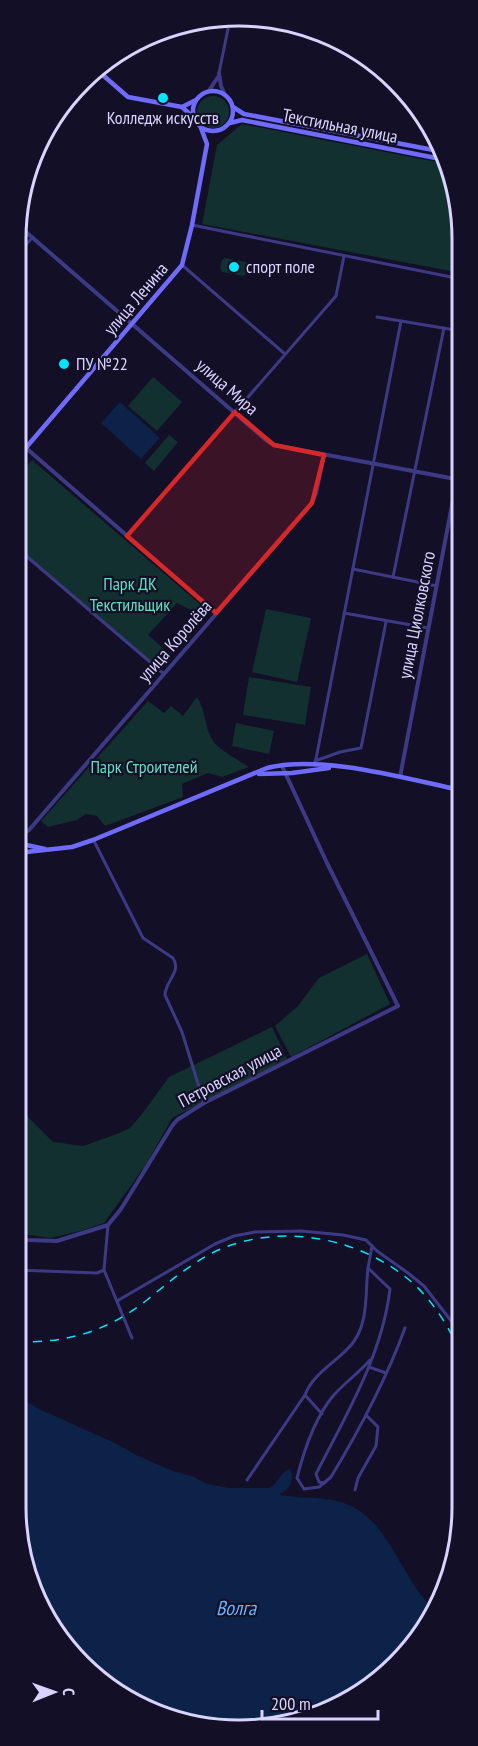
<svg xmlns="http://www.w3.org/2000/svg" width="478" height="1746" viewBox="0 0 478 1746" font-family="'PT Sans Narrow',sans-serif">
  <rect width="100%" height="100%" fill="#130f26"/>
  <g fill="#12302f">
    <circle cx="213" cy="112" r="16"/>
    <polygon points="242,124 447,164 461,210 461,273 202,224 217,145"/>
    <polygon points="225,258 246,262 248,267 247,273 243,276 222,272 220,268 222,260"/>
    <polygon points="153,377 182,402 157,431 128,406"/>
    <polygon points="169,435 178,442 154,471 145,463"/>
    <polygon points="32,460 209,612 205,617 177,603 148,635 172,656 159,670 18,549 18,476"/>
    <polygon points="266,609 311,618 297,682 252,672"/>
    <polygon points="249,677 311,687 305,725 243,715"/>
    <path d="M197 697C206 710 204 727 213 741 219 750 240 761 249 767L222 777 208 773 182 784 183 797 105 826 97 816 86 814 77 820 48 827 41 821 148 701 164 713 171 706 183 716Z"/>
    <polygon points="236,723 274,731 269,754 232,746"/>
    <polygon points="367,954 390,1004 291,1057 275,1026 298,1006 319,978"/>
    <polygon points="272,1027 287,1059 172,1118 147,1163 104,1223 80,1231 50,1238 16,1233 16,1119 26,1115 53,1142 83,1146 117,1134 130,1128 142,1114 169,1077"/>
  </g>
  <g fill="#0c2248">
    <polygon points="120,402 160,438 141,459 101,423"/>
    <path d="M15 1395 39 1409 117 1444 136 1455 173 1471 194 1477 207 1484 229 1488H269C279 1484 279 1472 290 1469 295 1478 290 1491 280 1493L281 1495C300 1499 322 1496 341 1502 391 1518 399 1579 436 1611L433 1619 376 1684 297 1723 224 1730 140 1708 71 1655 32 1592 15 1507Z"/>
  </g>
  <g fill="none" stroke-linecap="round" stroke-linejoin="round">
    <g stroke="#3d3a85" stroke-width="3">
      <polyline points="219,73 230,19"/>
      <polyline points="192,225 461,279"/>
      <polyline points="19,252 33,237"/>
      <polyline points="182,265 285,354"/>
      <polyline points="377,317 461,331"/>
      <polyline points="457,479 461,458"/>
      <polyline points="127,536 336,296 344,256"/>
      <polyline points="18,549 164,674"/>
      <polyline points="353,569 437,586"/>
      <polyline points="393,577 444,328"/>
      <polyline points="344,613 428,628"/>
      <polyline points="315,761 340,752 361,748 386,622"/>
      <polyline points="315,764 401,321"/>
      <path d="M94 841 143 938 173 958C182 972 165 981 165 995L182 1032 204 1103"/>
      <path d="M372 1246 368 1268 390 1289C382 1356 346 1415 316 1474L319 1482 324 1483 331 1477C360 1429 386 1380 405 1328"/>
      <polyline points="16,1270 97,1273 104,1270 108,1225"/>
      <polyline points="104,1270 132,1338"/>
      <polyline points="117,1301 215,1244 234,1236 255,1232 301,1231 343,1235 366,1240 377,1251 408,1273 424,1286 459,1331"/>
      <polyline points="369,1367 386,1373"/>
      <path d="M305 1395C313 1373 337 1362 352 1344 369 1323 365 1293 368 1268"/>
      <polyline points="247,1480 305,1395 322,1414"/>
      <path d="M324 1483 319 1487 304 1489 297 1478C304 1450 314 1419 333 1396 344 1383 359 1373 370 1360"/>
      <polyline points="355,1490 358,1478 376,1446 378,1427 367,1416"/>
    </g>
    <g stroke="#3d3a85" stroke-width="4">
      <polyline points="219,73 221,86 225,95"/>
      <polyline points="208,92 218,77"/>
      <polyline points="19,226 266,440 274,445 461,480"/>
      <polyline points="18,441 216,613"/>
      <polyline points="400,777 457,479"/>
      <polyline points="17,838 29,830 312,503 316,493 324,455"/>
      <polyline points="22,853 25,834"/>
      <polyline points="16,1238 27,1240 57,1241 108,1225 121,1209 172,1126 177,1120 204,1103 398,1006 327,863 282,766"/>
    </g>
    <g stroke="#6f6bff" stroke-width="4.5">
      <polyline points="97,70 128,97 182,107 193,117"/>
      <circle cx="213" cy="111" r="20"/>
      <polyline points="182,107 196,100"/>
      <polyline points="233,107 244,114 444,152"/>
      <polyline points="230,123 242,120 446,160"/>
      <polyline points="18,457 182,265 192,225 207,144 201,128"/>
      <polyline points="259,774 292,773 329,768"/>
      <polyline points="17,843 45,849"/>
      <path d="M17 853 72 847 93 840 267 768C320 754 407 779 460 790"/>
    </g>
    <path stroke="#00e5ff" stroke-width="1.5" stroke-dasharray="9 8" stroke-linecap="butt" d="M16 1342C67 1343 106 1332 147 1300 169 1282 189 1265 214 1252 280 1221 362 1237 415 1285 434 1303 448 1326 459 1349"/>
  </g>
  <path fill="#d62828" fill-opacity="0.2" stroke="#d62828" stroke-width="4.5" stroke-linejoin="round" d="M235 412 274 445 324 455 312 503 216 613 127 536Z"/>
  <g fill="#00e5ff" stroke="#130f26" stroke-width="2">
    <circle cx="163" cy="98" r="6"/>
    <circle cx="234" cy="267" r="6"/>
    <circle cx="64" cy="364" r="6"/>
  </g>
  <g text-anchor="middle" stroke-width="4.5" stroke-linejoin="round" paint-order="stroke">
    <g font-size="18" fill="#d9d4ff" stroke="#130f26" text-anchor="start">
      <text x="163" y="124" text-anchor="middle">Колледж искусств</text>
      <text x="246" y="273">спорт поле</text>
      <text x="76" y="370">ПУ №22</text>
    </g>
    <g font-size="18" fill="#d9d4ff" stroke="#130f26">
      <text transform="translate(340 126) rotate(11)" y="6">Текстильная улица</text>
      <text transform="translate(136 299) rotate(-50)" y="6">улица Ленина</text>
      <text transform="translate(227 387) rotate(41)" y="6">улица Мира</text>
      <text transform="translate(417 615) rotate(-79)" y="6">улица Циолковского</text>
      <text transform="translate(175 641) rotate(-49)" y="6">улица Королёва</text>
      <text transform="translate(230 1076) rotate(-28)" y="6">Петровская улица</text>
    </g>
    <g font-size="18" fill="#5fe0c0" stroke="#130f26">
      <text x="130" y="590">Парк ДК<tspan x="130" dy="21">Текстильщик</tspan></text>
      <text x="144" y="773">Парк Строителей</text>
    </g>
    <g font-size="20" font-style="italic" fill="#62b6ff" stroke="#130f26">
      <text x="236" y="1615">Волга</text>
    </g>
  </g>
  <path d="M0 0H478V1746H0ZM239 26H239A213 213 0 0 1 452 239V1507A213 213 0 0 1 239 1720H239A213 213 0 0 1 26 1507V239A213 213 0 0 1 239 26Z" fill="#130f26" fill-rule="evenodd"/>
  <path fill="none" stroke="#d9d4ff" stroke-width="3" d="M239 26H239A213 213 0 0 1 452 239V1507A213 213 0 0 1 239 1720H239A213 213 0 0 1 26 1507V239A213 213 0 0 1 239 26Z"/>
  <g transform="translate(54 1692) rotate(89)" stroke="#130f26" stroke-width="4.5" paint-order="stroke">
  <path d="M0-4.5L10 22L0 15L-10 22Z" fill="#d9d4ff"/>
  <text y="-9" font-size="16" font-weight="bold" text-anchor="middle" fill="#d9d4ff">С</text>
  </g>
  <path d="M262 1710v9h116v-9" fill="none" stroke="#d9d4ff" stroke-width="3"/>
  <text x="271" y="1710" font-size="18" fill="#d9d4ff" stroke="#130f26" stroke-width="4.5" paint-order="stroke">200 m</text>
</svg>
